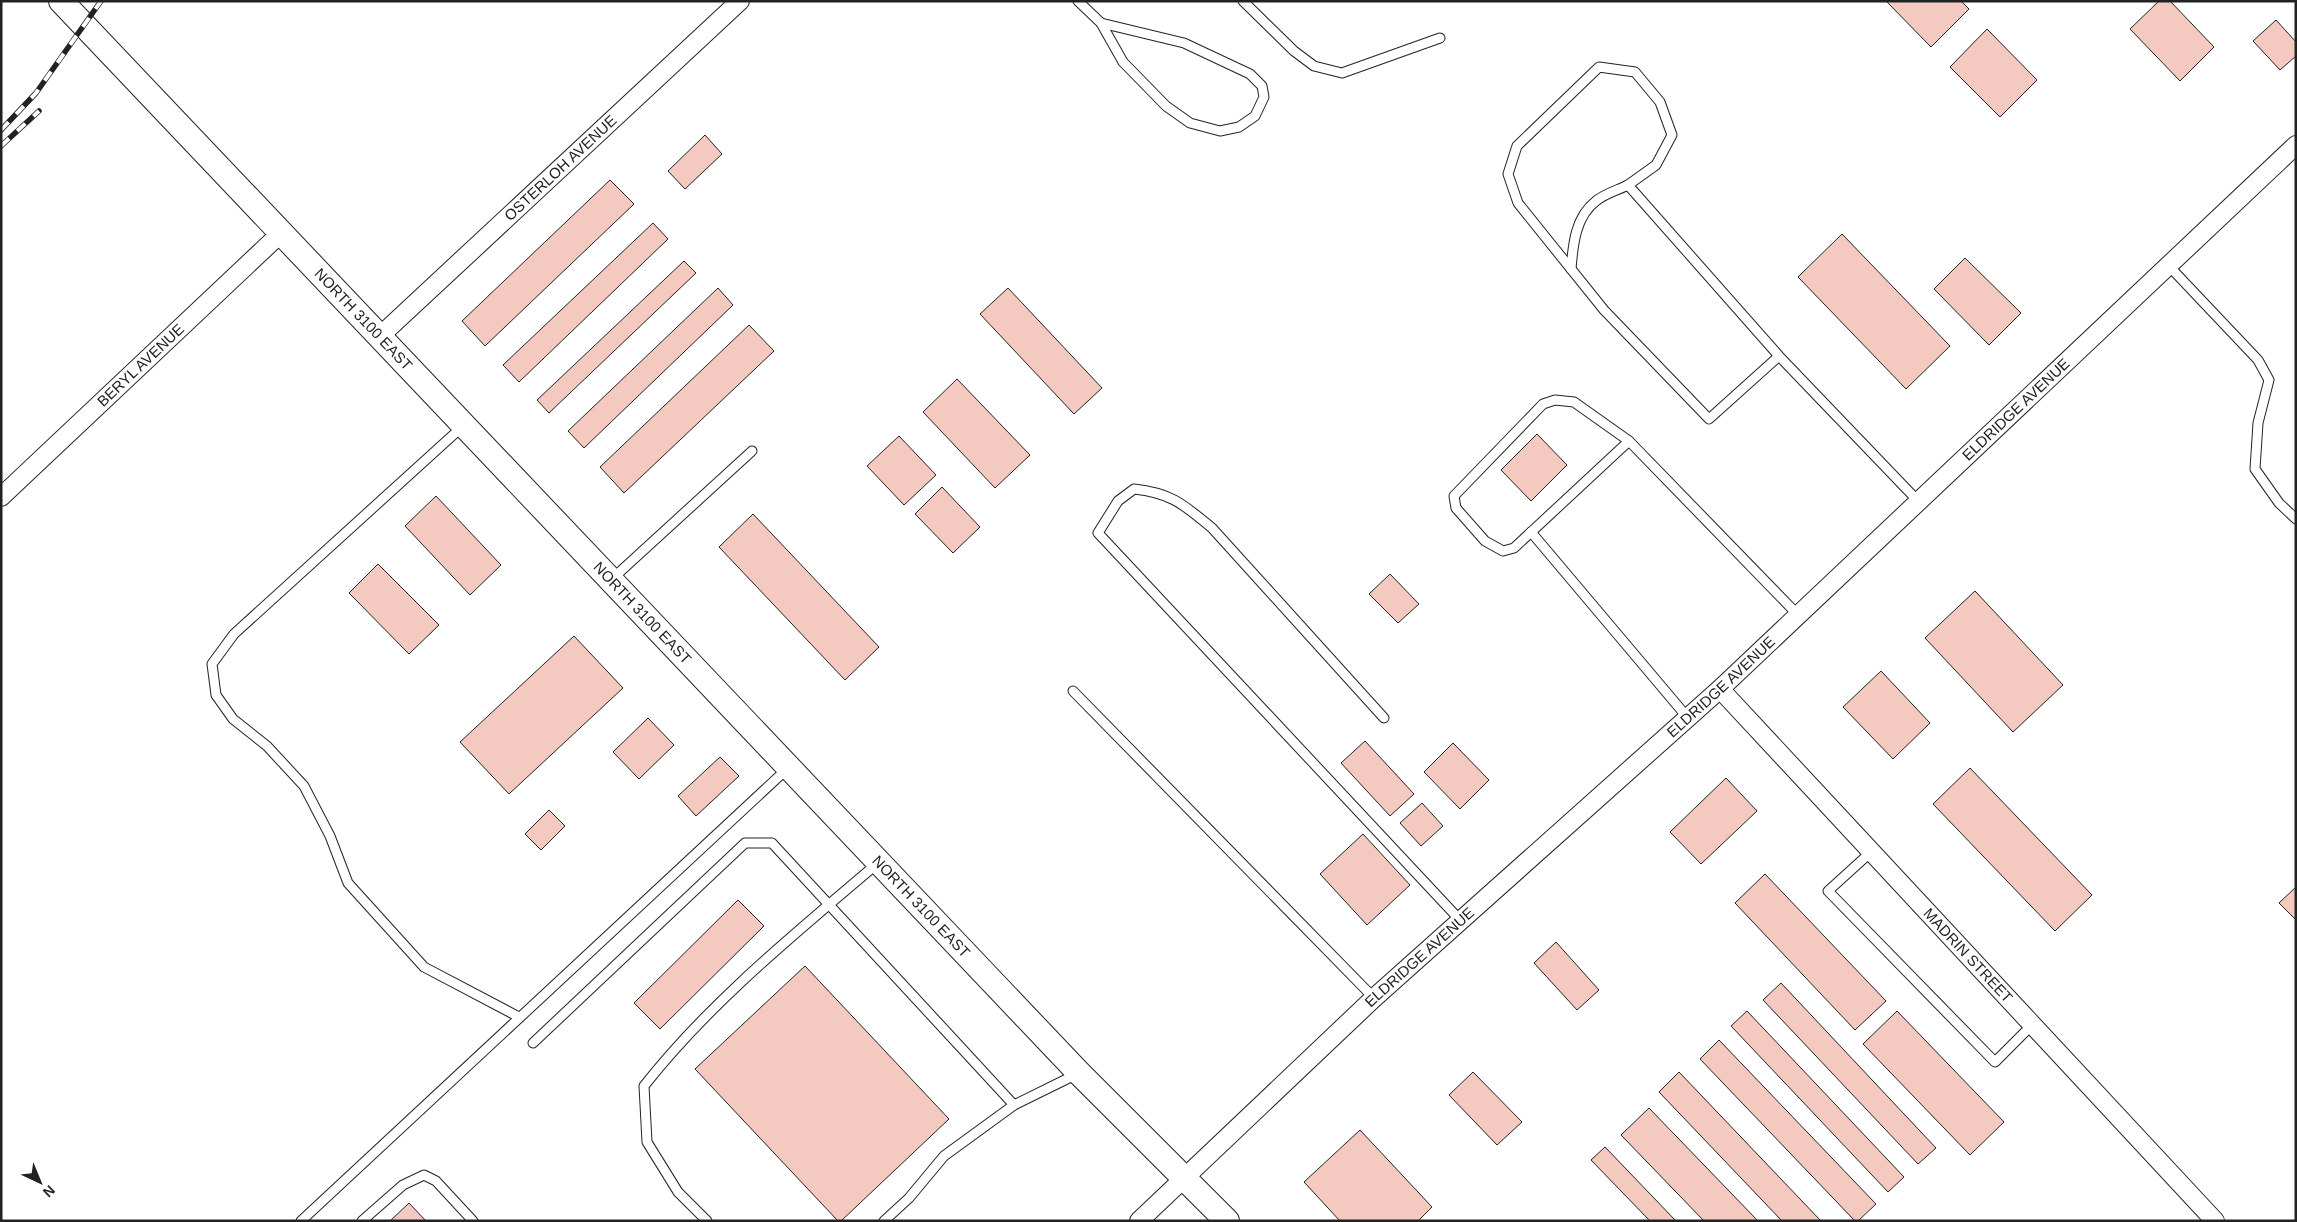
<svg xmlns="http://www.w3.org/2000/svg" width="2297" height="1222" viewBox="0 0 2297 1222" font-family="Arial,sans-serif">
  <rect width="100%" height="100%" fill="#fff"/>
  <g fill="#f3c9c0" stroke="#222">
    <polygon points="1886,1 1961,1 1969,9 1931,47"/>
    <polygon points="2159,1 2170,1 2214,47 2180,81 2130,29"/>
    <polygon points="2276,20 2296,42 2296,56 2280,70 2253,41"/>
    <polygon points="1987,29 2037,80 2000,117 1950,67"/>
    <polygon points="705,135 722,154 685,189 668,171"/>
    <polygon points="610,180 634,204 485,346 462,321"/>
    <polygon points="653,223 668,239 519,382 503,365"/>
    <polygon points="1842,234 1950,346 1906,389 1798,277"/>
    <polygon points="1965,258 2021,313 1989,345 1934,289"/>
    <polygon points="684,261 696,273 549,413 537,400"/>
    <polygon points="718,288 733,305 584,448 568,431"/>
    <polygon points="1008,288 1102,388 1074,414 980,314"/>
    <polygon points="749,325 774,351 624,493 600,467"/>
    <polygon points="957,379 1030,455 995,488 923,412"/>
    <polygon points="1537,434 1567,465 1531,501 1501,470"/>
    <polygon points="899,436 936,475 904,505 867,466"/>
    <polygon points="942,487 980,527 953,553 915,514"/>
    <polygon points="436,496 501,565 470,595 405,526"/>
    <polygon points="753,514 879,647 845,680 719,547"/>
    <polygon points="378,564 439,625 409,654 349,593"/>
    <polygon points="1390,574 1419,604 1398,623 1369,594"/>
    <polygon points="1975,591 2063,685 2013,732 1925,638"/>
    <polygon points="574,636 623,688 509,794 460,742"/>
    <polygon points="1881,671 1930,723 1893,759 1843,707"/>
    <polygon points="648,718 674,745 639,779 613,752"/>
    <polygon points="1365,741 1414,794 1390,816 1341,763"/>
    <polygon points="1453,743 1489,780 1460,809 1424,772"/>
    <polygon points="720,757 739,776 696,816 678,796"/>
    <polygon points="1970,768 2092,895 2055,931 1933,804"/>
    <polygon points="1726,778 1757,811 1701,864 1670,832"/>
    <polygon points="1422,803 1443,826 1421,846 1400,823"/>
    <polygon points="549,810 565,826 541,850 525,834"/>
    <polygon points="1363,834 1410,885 1367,925 1320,874"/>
    <polygon points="1765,874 1886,1001 1855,1030 1735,903"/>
    <polygon points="2296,887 2296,920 2279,903"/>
    <polygon points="738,900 764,926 660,1029 634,1003"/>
    <polygon points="1556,942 1599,990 1577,1010 1534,963"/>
    <polygon points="805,966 949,1119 841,1221 838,1221 695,1069"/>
    <polygon points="1781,983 1936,1148 1918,1164 1763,1000"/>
    <polygon points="1747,1011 1904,1177 1888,1192 1731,1026"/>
    <polygon points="1897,1011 2004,1122 1970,1155 1863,1044"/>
    <polygon points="1719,1040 1876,1204 1858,1221 1855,1221 1700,1059"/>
    <polygon points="1473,1072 1522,1122 1497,1145 1449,1095"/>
    <polygon points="1679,1072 1821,1221 1782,1221 1659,1092"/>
    <polygon points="1649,1108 1758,1221 1704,1221 1621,1135"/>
    <polygon points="1360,1130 1432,1207 1418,1221 1340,1221 1304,1182"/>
    <polygon points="1605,1147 1676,1221 1650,1221 1591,1160"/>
    <polygon points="409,1203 426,1221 390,1221"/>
  </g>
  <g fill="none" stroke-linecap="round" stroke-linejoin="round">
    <defs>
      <g id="service">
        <polyline points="1078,1 1101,23"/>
        <polyline points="1243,1 1294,51 1314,66 1342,73 1440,38"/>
        <polygon points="1101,23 1184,43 1250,74 1262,86 1264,97 1255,116 1239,127 1220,131 1190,123 1166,106 1123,62"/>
        <polyline points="2168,265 2258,360 2269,380 2258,423 2255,469 2279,503 2296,519"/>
        <path d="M1571 269C1573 245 1575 217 1596 201 1604 194 1618 190 1628 185"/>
        <polyline points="1779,356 1709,419 1604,310 1518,203 1508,174 1517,146 1599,67 1635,72 1660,102 1672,135 1656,165 1628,185 1779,356 1918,501"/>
        <polygon points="1555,400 1574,402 1629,441 1514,548 1503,551 1485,541 1456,508 1454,496 1543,404"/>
        <polyline points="463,426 234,634 212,664 216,695 233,719 267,746 304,786 330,836 348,883 424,967 519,1017"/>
        <polyline points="1629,441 1798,615"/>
        <polyline points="1531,532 1688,718"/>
        <polyline points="612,579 752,451"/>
        <polyline points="1073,691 1374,998"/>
        <path d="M1384 718 1212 528C1184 505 1172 493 1134 489L1118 501 1098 533 1460 920"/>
        <polyline points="1871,852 1828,891 1995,1062 2032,1025"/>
        <polyline points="533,1043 745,843 772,843 1014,1105"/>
        <polyline points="301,1221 788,768"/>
        <polyline points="362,1221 403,1185 424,1175 436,1181 473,1221"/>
        <path d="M707 1221 678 1192 647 1142 644 1086C711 1001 797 932 879 862"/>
        <polyline points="884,1221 909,1198 944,1156 1014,1105 1079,1073"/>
      </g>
      <g id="minor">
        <path id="s1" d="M379 337 740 1"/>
        <path id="s2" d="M1 497 281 233"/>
        <path id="s3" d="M1720 689 2215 1221"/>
        <path id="s4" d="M1139 1221 1374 998 1720 689 2296 145"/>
      </g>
      <g id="secondary">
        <path id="s5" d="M61 1 1079 1073 1227 1221"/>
      </g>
    </defs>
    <use href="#service" stroke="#222" stroke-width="11"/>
    <use href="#minor" stroke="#222" stroke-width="20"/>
    <use href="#secondary" stroke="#222" stroke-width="26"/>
    <use href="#service" stroke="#fff" stroke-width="9"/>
    <use href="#minor" stroke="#fff" stroke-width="18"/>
    <use href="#secondary" stroke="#fff" stroke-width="24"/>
    <defs>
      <g id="rail">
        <polyline points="1,130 36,93 101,1"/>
        <polyline points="1,146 39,111"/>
      </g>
    </defs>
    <use href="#rail" stroke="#222" stroke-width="5.5"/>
    <use href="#rail" stroke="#fff" stroke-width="4" stroke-dasharray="11" stroke-linecap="butt"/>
  </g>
  <g text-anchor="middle" stroke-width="4" stroke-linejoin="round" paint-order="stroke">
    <g font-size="15" fill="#222" stroke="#fff">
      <text dy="5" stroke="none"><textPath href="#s1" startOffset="248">OSTERLOH AVENUE</textPath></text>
      <text dy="5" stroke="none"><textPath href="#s5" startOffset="439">NORTH 3100 EAST</textPath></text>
      <text dy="5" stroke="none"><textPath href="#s2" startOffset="192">BERYL AVENUE</textPath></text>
      <text dy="5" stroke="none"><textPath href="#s4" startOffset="1195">ELDRIDGE AVENUE</textPath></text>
      <text dy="5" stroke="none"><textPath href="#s5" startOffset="844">NORTH 3100 EAST</textPath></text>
      <text dy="5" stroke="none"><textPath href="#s4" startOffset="790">ELDRIDGE AVENUE</textPath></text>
      <text dy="5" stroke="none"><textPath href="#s5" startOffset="1249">NORTH 3100 EAST</textPath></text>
      <text dy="5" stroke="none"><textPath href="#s3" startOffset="364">MADRIN STREET</textPath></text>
      <text dy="5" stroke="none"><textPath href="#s4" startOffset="385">ELDRIDGE AVENUE</textPath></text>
    </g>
  </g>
  <rect width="2297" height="1222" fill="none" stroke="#222222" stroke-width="5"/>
  <g transform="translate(40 1182) rotate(136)" stroke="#ffffff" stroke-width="4" paint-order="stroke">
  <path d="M0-4L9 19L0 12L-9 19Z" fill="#222222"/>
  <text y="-8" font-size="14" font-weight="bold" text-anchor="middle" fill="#222222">N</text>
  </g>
</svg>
